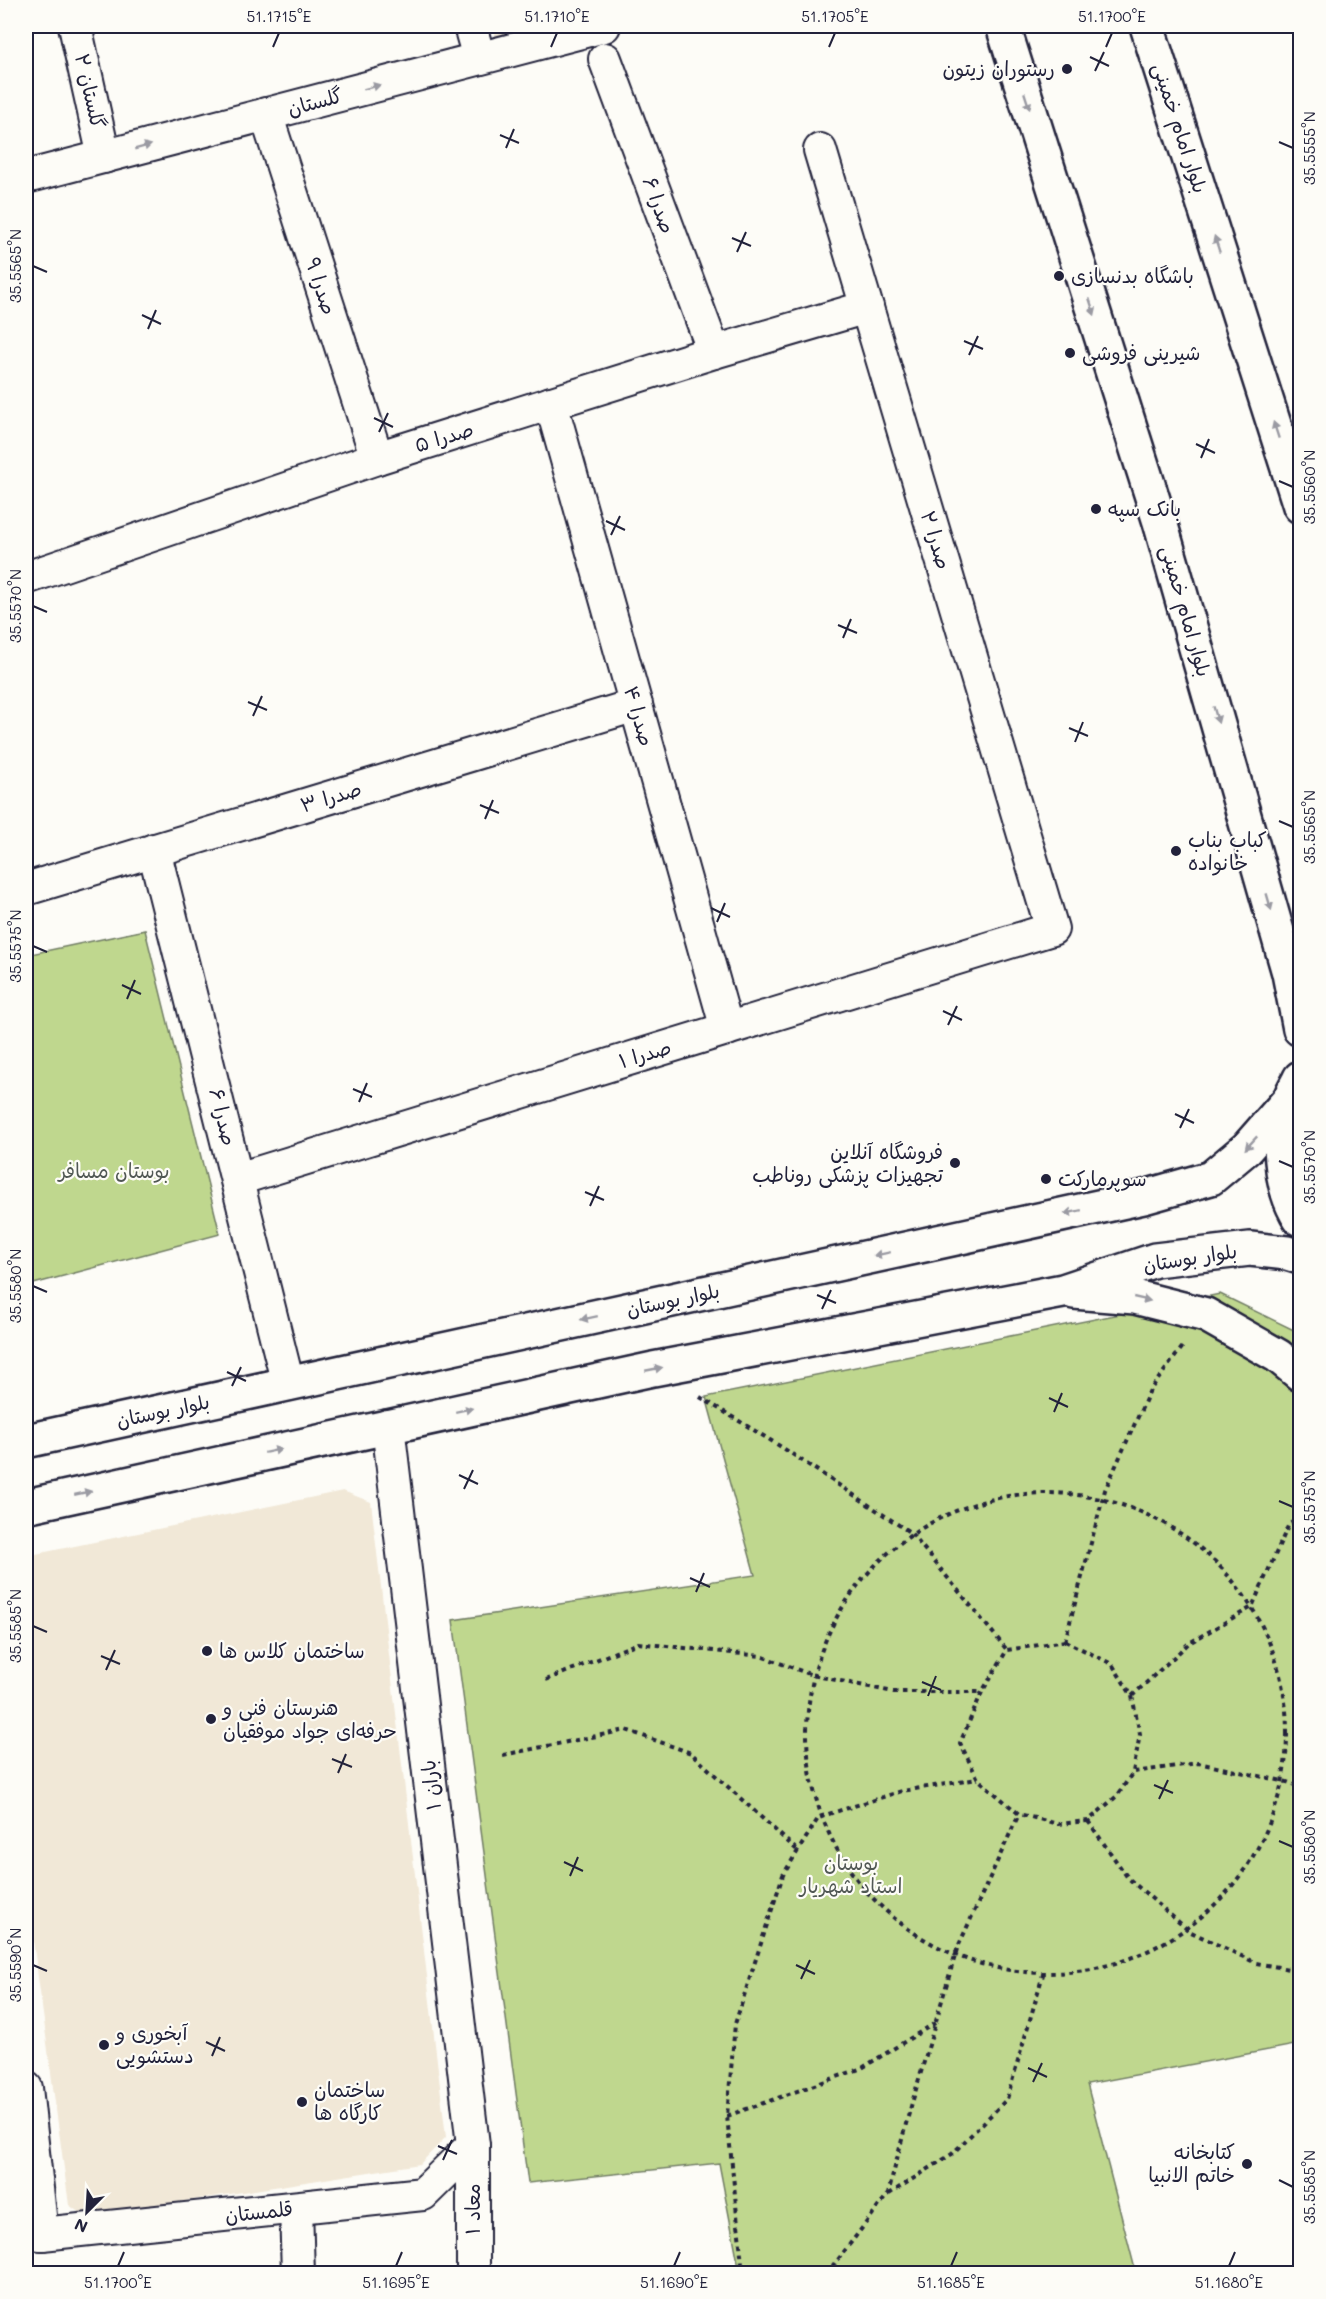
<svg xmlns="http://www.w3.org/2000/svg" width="1326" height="2299" viewBox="0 0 1326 2299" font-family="Mali,'Playpen Sans Arabic',sans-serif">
  <rect width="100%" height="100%" fill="#fdfcf7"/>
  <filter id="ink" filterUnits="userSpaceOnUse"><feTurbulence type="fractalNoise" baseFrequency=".0167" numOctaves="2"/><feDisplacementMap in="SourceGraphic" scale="12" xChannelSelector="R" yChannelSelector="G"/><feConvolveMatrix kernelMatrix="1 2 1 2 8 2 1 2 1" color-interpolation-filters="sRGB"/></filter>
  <g filter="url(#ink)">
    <g fill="#f1e8d7">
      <polygon points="492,26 551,26 497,39"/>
      <polygon points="343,1491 371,1502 446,2137 420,2164 85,2217 69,2205 26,1889 26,1556"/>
    </g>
    <g fill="#bfd78e" stroke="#707c64" stroke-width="1.5">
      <polygon points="145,930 220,1234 26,1286 26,955"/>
      <polygon points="1220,1294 1300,1333 1300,2044 1087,2084 1136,2273 740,2273 719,2163 528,2183 453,1620 755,1575 706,1397"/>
    </g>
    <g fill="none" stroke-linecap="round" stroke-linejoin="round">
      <defs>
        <g id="minor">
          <polyline points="75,26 104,157"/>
          <polyline points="470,26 479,58"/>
          <polyline points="605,59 714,352"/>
          <polyline points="266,114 377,458"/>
          <polyline points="26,177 604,26"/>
          <polyline points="551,403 727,1029"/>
          <polyline points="26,578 377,458 714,352 867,307"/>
          <polyline points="154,850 288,1384"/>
          <polyline points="26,889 636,705"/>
          <polyline points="238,1179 1052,929 820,150"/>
          <polyline points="388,1426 473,2145 473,2274"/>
          <polyline points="26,2088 42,2234"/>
          <polyline points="296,2208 298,2274"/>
          <polyline points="26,2232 42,2234 423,2194 473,2145"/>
        </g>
        <g id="secondary">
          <polyline points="1003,26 1160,522 1289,973 1300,1029"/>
          <polyline points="1147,26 1300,506"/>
          <path d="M1300 1078C1297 1085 1292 1092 1290 1099 1276 1136 1279 1186 1300 1219"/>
          <polyline points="1074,1292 1135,1297 1206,1315 1278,1356 1300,1374"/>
          <polyline points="26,1441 1144,1197 1211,1178 1247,1148 1289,1100"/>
          <polyline points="26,1506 653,1369 1063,1291 1155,1260 1250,1249 1287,1253 1300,1257"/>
        </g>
      </defs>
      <use href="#minor" stroke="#22223b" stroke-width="36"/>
      <use href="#secondary" stroke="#22223b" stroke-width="38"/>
      <g stroke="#22223b" stroke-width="4" stroke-dasharray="4.5 4.5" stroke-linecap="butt">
        <polyline points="700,1397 783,1448 911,1533 1007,1650"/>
        <circle cx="1047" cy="1733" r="240"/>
        <polygon points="1065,1641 1112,1664 1132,1696 1140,1734 1133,1772 1118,1795 1088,1821 1058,1824 1019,1814 978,1779 960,1743 982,1692 1007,1650"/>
        <polyline points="1065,1641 1105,1490 1150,1390 1184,1345"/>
        <polyline points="546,1680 638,1643 761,1656 812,1675 893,1692 982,1692"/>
        <polyline points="1132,1696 1189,1643 1252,1607 1289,1524 1300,1518"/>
        <polyline points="503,1755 626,1730 691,1753 798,1851"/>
        <polyline points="1134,1772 1198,1763 1287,1782 1300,1787"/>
        <polyline points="1088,1821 1128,1878 1189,1931 1256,1963 1300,1971"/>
        <polyline points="727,2116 862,2068 935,2023"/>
        <polyline points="889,2194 952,2154 1007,2099 1044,1971"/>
        <polyline points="743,2274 727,2116 735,2024 783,1875 819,1817 902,1791 978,1779"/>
        <polyline points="827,2274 888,2194 907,2120 957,1949 1019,1814"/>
      </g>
      <use href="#minor" stroke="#fdfcf7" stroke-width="32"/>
      <use href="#secondary" stroke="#fdfcf7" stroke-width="33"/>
    </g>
    <defs><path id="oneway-solid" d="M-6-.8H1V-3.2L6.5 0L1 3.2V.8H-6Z" transform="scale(1.5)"/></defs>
    <g fill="#9a9aa2">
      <use href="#oneway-solid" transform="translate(372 87) rotate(-15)"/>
      <use href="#oneway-solid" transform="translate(1027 101) rotate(72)"/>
      <use href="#oneway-solid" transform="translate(143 147) rotate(-15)"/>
      <use href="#oneway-solid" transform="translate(1217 244) rotate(-108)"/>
      <use href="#oneway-solid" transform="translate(1092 307) rotate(72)"/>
      <use href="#oneway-solid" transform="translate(1276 430) rotate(-108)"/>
      <use href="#oneway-solid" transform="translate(1216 715) rotate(74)"/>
      <use href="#oneway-solid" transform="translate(1269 902) rotate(74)"/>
      <use href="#oneway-solid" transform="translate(1251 1143) rotate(133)"/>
      <use href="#oneway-solid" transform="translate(1073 1212) rotate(168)"/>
      <use href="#oneway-solid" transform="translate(882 1254) rotate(168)"/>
      <use href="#oneway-solid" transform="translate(1142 1299) rotate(13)"/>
      <use href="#oneway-solid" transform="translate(589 1318) rotate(168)"/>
      <use href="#oneway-solid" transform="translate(654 1369) rotate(-11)"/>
      <use href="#oneway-solid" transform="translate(464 1410) rotate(-12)"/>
      <use href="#oneway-solid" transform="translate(273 1451) rotate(-12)"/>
      <use href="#oneway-solid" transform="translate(83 1493) rotate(-12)"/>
    </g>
  </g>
  <path fill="none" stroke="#22223b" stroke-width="2" d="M273 47 279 33M551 47 557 33M829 47 835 33M1106 47 1112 33M1090 57 1109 66M1095 71 1104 52M500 135 519 143M1279 142 1293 148M506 148 514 129M732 238 751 246M737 252 746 232M33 266 47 272M142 315 161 324M148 329 156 310M964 341 983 349M969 355 978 336M374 418 393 427M379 432 388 413M1196 444 1215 453M1201 458 1209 439M1279 481 1293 487M606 521 625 530M611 535 620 516M33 606 47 612M838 625 857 633M843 638 851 619M248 702 267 710M253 716 262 696M1069 728 1088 736M1075 742 1083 722M480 805 499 813M485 819 493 800M1279 821 1293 827M711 908 730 917M717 922 725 903M33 946 47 952M122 985 141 994M127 999 135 980M943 1011 962 1020M948 1025 957 1006M353 1089 372 1097M359 1102 367 1083M1175 1114 1194 1123M1180 1128 1189 1109M1279 1161 1293 1167M585 1192 604 1200M590 1206 599 1186M33 1286 47 1292M817 1295 836 1303M822 1309 831 1290M227 1372 246 1381M232 1386 241 1367M1049 1398 1068 1407M1054 1412 1062 1393M459 1475 478 1484M464 1489 473 1470M1279 1501 1293 1507M690 1578 710 1587M696 1592 704 1573M33 1626 47 1632M101 1656 120 1664M106 1670 115 1650M922 1682 941 1690M928 1696 936 1676M332 1759 352 1767M338 1773 346 1754M1154 1785 1173 1793M1159 1799 1168 1780M1279 1841 1293 1847M564 1862 583 1871M570 1876 578 1857M33 1965 47 1971M796 1965 815 1974M801 1979 810 1960M206 2042 225 2051M212 2056 220 2037M1028 2068 1047 2077M1033 2082 1042 2063M438 2146 457 2154M443 2160 452 2140M1279 2180 1293 2187M118 2266 124 2252M396 2266 402 2252M674 2266 680 2252M951 2266 957 2252M1229 2266 1235 2252"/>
  <g fill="#22223b" stroke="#fdfcf7" stroke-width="2">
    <circle cx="1067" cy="69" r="6"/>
    <circle cx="1059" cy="276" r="6"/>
    <circle cx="1070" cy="353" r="6"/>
    <circle cx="1096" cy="509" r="6"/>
    <circle cx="1176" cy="851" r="6"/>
    <circle cx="955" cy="1163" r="6"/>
    <circle cx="1046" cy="1179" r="6"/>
    <circle cx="207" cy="1651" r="6"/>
    <circle cx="211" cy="1719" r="6"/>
    <circle cx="104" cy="2045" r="6"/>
    <circle cx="302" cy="2102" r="6"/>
    <circle cx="1247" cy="2164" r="6"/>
  </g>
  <g text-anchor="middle" stroke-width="4.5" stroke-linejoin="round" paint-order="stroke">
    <g font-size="20" fill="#22223b" stroke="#fdfcf7" text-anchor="start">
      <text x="1055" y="76" text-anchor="end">رستوران زیتون</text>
      <text x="1071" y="283">باشگاه بدنسازی</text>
      <text x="1082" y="360">شیرینی فروشی</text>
      <text x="1108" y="516">بانک سپه</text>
      <text x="1188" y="847">کباب بناب<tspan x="1188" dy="23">خانواده</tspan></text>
      <text x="943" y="1159" text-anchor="end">فروشگاه آنلاین<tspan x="943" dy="23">تجهیزات پزشکی روناطب</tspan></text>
      <text x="1058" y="1186">سوپرمارکت</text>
      <text x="219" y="1658">ساختمان کلاس ها</text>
      <text x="223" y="1715">هنرستان فنی و<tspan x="223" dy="23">حرفه‌ای جواد موفقیان</tspan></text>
      <text x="116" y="2040">آبخوری و<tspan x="116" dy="23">دستشویی</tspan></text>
      <text x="314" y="2097">ساختمان<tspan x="314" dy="23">کارگاه ها</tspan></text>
      <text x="1235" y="2159" text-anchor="end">کتابخانه<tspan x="1235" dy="23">خاتم الانبیا</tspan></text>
    </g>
    <g font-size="20" fill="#22223b" stroke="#fdfcf7">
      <text transform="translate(90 91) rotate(77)" y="7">گلستان ۲</text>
      <text transform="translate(315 102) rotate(-15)" y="7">گلستان</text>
      <text transform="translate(1180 128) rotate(72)" y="7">بلوار امام خمینی</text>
      <text transform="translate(659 205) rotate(70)" y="7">صدرا ۶</text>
      <text transform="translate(321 286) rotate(72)" y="7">صدرا ۹</text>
      <text transform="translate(444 437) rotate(-17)" y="7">صدرا ۵</text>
      <text transform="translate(936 540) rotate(73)" y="7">صدرا ۲</text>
      <text transform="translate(1186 611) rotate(74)" y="7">بلوار امام خمینی</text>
      <text transform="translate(639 716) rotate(74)" y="7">صدرا ۴</text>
      <text transform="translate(331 797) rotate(-17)" y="7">صدرا ۳</text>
      <text transform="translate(645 1054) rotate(-17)" y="7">صدرا ۱</text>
      <text transform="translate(223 1117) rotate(76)" y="7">صدرا ۶</text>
      <text transform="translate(1190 1258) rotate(-9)" y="7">بلوار بوستان</text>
      <text transform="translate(673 1300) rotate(-12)" y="7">بلوار بوستان</text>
      <text transform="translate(163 1411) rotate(-12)" y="7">بلوار بوستان</text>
      <text transform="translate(431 1785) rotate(-97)" y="7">باران ۱</text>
      <text transform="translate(473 2209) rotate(-90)" y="7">معاد ۱</text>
      <text transform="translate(259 2212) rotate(-6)" y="7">قلمستان</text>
    </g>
    <g font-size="20" fill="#515854" stroke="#fdfcf7">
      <text x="114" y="1178">بوستان مسافر</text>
      <text x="851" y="1870">بوستان<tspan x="851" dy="23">استاد شهریار</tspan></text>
    </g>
  </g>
  <rect width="1326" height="2299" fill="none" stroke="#fdfcf7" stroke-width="66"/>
  <g transform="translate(87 2212) rotate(204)" stroke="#fdfcf7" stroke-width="4.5" paint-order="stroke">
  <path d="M0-4.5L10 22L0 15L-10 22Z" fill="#22223b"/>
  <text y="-9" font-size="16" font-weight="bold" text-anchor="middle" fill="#22223b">N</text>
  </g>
  <rect x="33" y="33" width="1260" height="2233" fill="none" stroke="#22223b" stroke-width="2"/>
  <g font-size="15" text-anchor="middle" fill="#22223b">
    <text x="279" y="22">51.1715°E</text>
    <text x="557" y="22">51.1710°E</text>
    <text x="835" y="22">51.1705°E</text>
    <text x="1112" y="22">51.1700°E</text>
    <text transform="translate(1310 148) rotate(-90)" y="5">35.5555°N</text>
    <text transform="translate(16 266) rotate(-90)" y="5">35.5565°N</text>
    <text transform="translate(1310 487) rotate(-90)" y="5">35.5560°N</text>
    <text transform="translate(16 606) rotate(-90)" y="5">35.5570°N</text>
    <text transform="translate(1310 827) rotate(-90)" y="5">35.5565°N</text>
    <text transform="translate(16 946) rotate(-90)" y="5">35.5575°N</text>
    <text transform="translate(1310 1167) rotate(-90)" y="5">35.5570°N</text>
    <text transform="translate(16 1286) rotate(-90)" y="5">35.5580°N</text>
    <text transform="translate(1310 1507) rotate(-90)" y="5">35.5575°N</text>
    <text transform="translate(16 1626) rotate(-90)" y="5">35.5585°N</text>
    <text transform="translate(1310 1847) rotate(-90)" y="5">35.5580°N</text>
    <text transform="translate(16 1965) rotate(-90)" y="5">35.5590°N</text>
    <text transform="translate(1310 2187) rotate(-90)" y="5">35.5585°N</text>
    <text x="118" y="2288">51.1700°E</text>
    <text x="396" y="2288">51.1695°E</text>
    <text x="674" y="2288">51.1690°E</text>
    <text x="951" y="2288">51.1685°E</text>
    <text x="1229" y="2288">51.1680°E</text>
  </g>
</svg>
